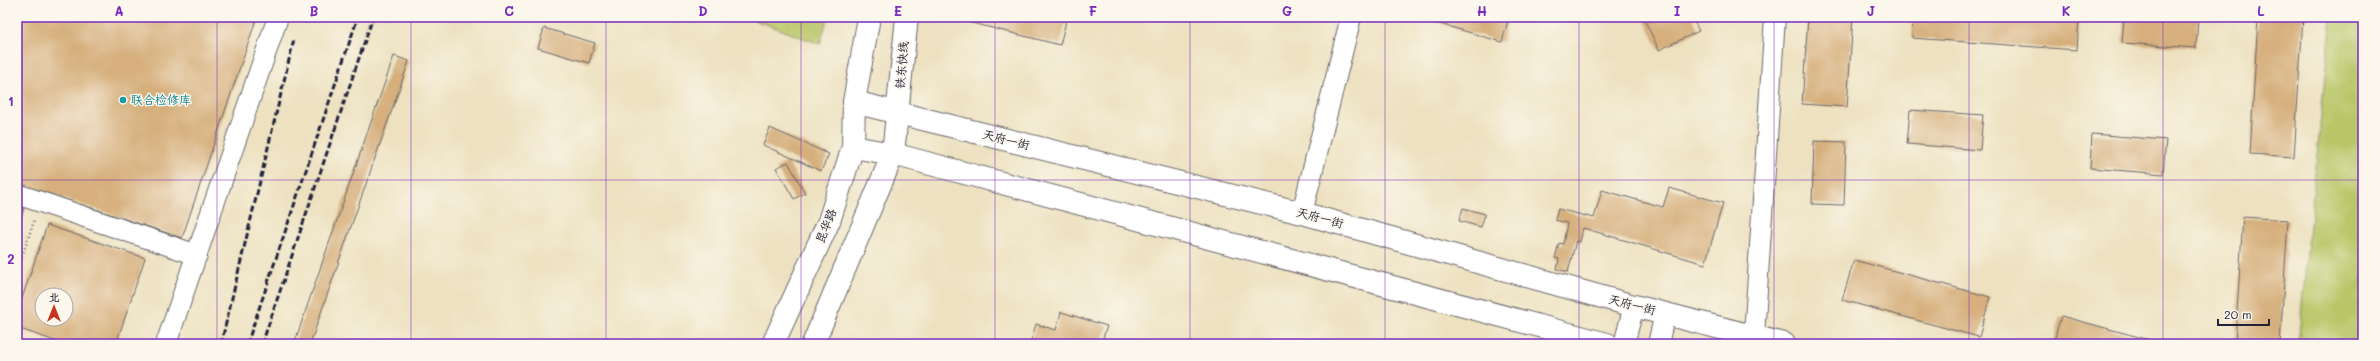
<svg xmlns="http://www.w3.org/2000/svg" width="2380" height="361" viewBox="0 0 2380 361" font-family="Mali,'LXGW WenKai TC',sans-serif">
  <rect width="100%" height="100%" fill="#fbf7ec"/>
  <filter id="ink" filterUnits="userSpaceOnUse"><feTurbulence type="fractalNoise" baseFrequency=".025" numOctaves="2"/><feDisplacementMap in="SourceGraphic" scale="8" xChannelSelector="R" yChannelSelector="G"/><feConvolveMatrix kernelMatrix="1 2 1 2 8 2 1 2 1" color-interpolation-filters="sRGB"/></filter>
  <filter id="wash" filterUnits="userSpaceOnUse"><feTurbulence type="fractalNoise" baseFrequency=".012" numOctaves="4" result="noise"/><feDisplacementMap in="SourceGraphic" scale="16" xChannelSelector="R" yChannelSelector="G"/><feGaussianBlur stdDeviation="0.9" result="paint"/><feColorMatrix in="noise" values="0 0 0 0 0 0 0 0 0 0 0 0 0 0 0 0 0 1.4 0 .05"/><feComposite in="paint" operator="in"/></filter>
  <g filter="url(#wash)">
    <rect width="100%" height="100%" fill="#ede1c0"/>
    <g fill="#b9c668" stroke="#6e7452">
      <polygon points="746,17 828,17 820,44"/>
      <polygon points="2331,17 2363,17 2363,344 2298,344"/>
    </g>
    <g id="blocks">
      <g fill="#d6af7c" fill-rule="evenodd">
        <polygon points="17,17 257,17 182,238 17,183"/>
        <polygon points="969,17 1067,17 1060,45 968,22"/>
        <polygon points="1430,17 1509,17 1502,42 1430,21"/>
        <polygon points="1643,17 1692,17 1699,31 1659,50"/>
        <polygon points="1808,17 1853,17 1847,107 1802,104"/>
        <polygon points="1913,17 2079,17 2077,50 1912,38"/>
        <polygon points="2124,17 2198,17 2196,48 2122,43"/>
        <polygon points="2258,17 2303,17 2294,157 2250,154"/>
        <polygon points="544,28 595,43 589,63 538,48"/>
        <polygon points="394,56 409,61 310,344 294,344"/>
        <polygon points="1910,110 1983,115 1980,150 1907,144"/>
        <polygon points="770,128 829,154 821,171 763,145"/>
        <polygon points="2092,134 2166,140 2163,174 2090,168"/>
        <polygon points="1814,141 1846,142 1844,205 1812,204"/>
        <polygon points="788,162 805,193 794,199 776,168"/>
        <polygon points="1669,188 1723,203 1705,264 1583,228 1580,242 1576,241 1568,272 1557,269 1559,259 1555,258 1559,243 1563,244 1567,223 1555,220 1558,209 1594,218 1602,190 1663,207"/>
        <polygon points="17,206 24,209 19,223 17,223"/>
        <polygon points="1463,208 1485,214 1481,227 1459,221"/>
        <polygon points="2243,217 2288,220 2280,344 2235,344"/>
        <path d="M47 225 145 258 116 344H64L17 328V313ZM42 295H66V319H42Z"/>
        <polygon points="1854,260 1990,297 1979,337 1842,300"/>
        <polygon points="1061,312 1107,326 1101,344 1030,344 1036,324 1056,330"/>
        <polygon points="2061,316 2150,340 2149,344 2053,344"/>
      </g>
    </g>
  </g>
  <g filter="url(#ink)">
    <use href="#blocks" fill-opacity="0" stroke="#69656a" stroke-width="1"/>
    <g fill="none" stroke-linecap="round" stroke-linejoin="round">
      <defs>
        <g id="minor">
          <polyline points="17,194 197,255"/>
          <polyline points="1302,213 1351,17"/>
          <polyline points="1754,336 1775,17"/>
          <polyline points="166,344 278,17"/>
          <polyline points="1624,344 1634,306"/>
          <polyline points="1658,344 1665,313"/>
        </g>
        <g id="major">
          <polyline points="854,102 1302,213 1634,306 1784,344"/>
          <polyline points="853,147 893,154 1607,344"/>
          <polyline points="773,344 829,221 853,147 854,102 869,17"/>
          <polyline points="813,344 893,154 907,17"/>
        </g>
      </defs>
      <use href="#minor" stroke="#69656a" stroke-width="22"/>
      <use href="#major" stroke="#69656a" stroke-width="24"/>
      <polyline stroke="#69656a" stroke-width="2.5" stroke-dasharray="1 3" stroke-linecap="butt" points="17,271 35,218"/>
      <use href="#minor" stroke="#fff" stroke-width="20"/>
      <use href="#major" stroke="#fff" stroke-width="22"/>
      <g stroke="#22223b" stroke-width="3" stroke-dasharray="6 3" stroke-linecap="butt">
        <polyline points="221,344 294,39"/>
        <polyline points="247,344 358,17"/>
        <polyline points="262,344 373,17"/>
      </g>
    </g>
  </g>
  <path fill="none" stroke="#7b2cbf" stroke-width="1" stroke-opacity="0.55" d="M217 17V344M411 17V344M606 17V344M801 17V344M995 17V344M1190 17V344M1385 17V344M1579 17V344M1774 17V344M1969 17V344M2163 17V344M17 180H2363"/>
  <circle fill="#0f9aa8" stroke="#fbf7ec" stroke-width="1.5" cx="123" cy="100" r="4"/>
  <g text-anchor="middle" stroke-width="3" stroke-linejoin="round" paint-order="stroke">
    <g font-size="12" fill="#22223b" stroke="#fbf7ec">
      <text transform="translate(902 65) rotate(-85)" y="4">铁东快线</text>
      <text transform="translate(1006 140) rotate(14)" y="4">天府一街</text>
      <text transform="translate(1320 218) rotate(15)" y="4">天府一街</text>
      <text transform="translate(826 226) rotate(-68)" y="4">昆华路</text>
      <text transform="translate(1632 305) rotate(14)" y="4">天府一街</text>
    </g>
    <g font-size="12" fill="#0d838f" stroke="#fbf7ec" text-anchor="start">
      <text x="131" y="104">联合检修库</text>
    </g>
  </g>
  <rect width="2380" height="361" fill="none" stroke="#fbf7ec" stroke-width="44"/>
  <g transform="translate(54 307)"><circle r="19" fill="#fbf7ec" stroke="#a4a2a5"/>
  <path d="M0-3L7 15L0 10L-7 15Z" fill="#c8321e"/>
  <text y="-6" font-size="11" font-weight="bold" text-anchor="middle" fill="#22223b">北</text>
  </g>
  <path d="M2218 319v6h51v-6" fill="none" stroke="#22223b" stroke-width="2"/>
  <text x="2224" y="319" font-size="12" fill="#22223b" stroke="#fbf7ec" stroke-width="3" paint-order="stroke">20 m</text>
  <rect x="22" y="22" width="2336" height="317" fill="none" stroke="#7b2cbf" stroke-width="1.5"/>
  <g font-size="13" text-anchor="middle" font-weight="bold" fill="#7b2cbf">
    <text x="119" y="16">A</text>
    <text x="314" y="16">B</text>
    <text x="509" y="16">C</text>
    <text x="703" y="16">D</text>
    <text x="898" y="16">E</text>
    <text x="1093" y="16">F</text>
    <text x="1287" y="16">G</text>
    <text x="1482" y="16">H</text>
    <text x="1677" y="16">I</text>
    <text x="1871" y="16">J</text>
    <text x="2066" y="16">K</text>
    <text x="2261" y="16">L</text>
    <text x="11" y="106">1</text>
    <text x="11" y="264">2</text>
  </g>
</svg>
